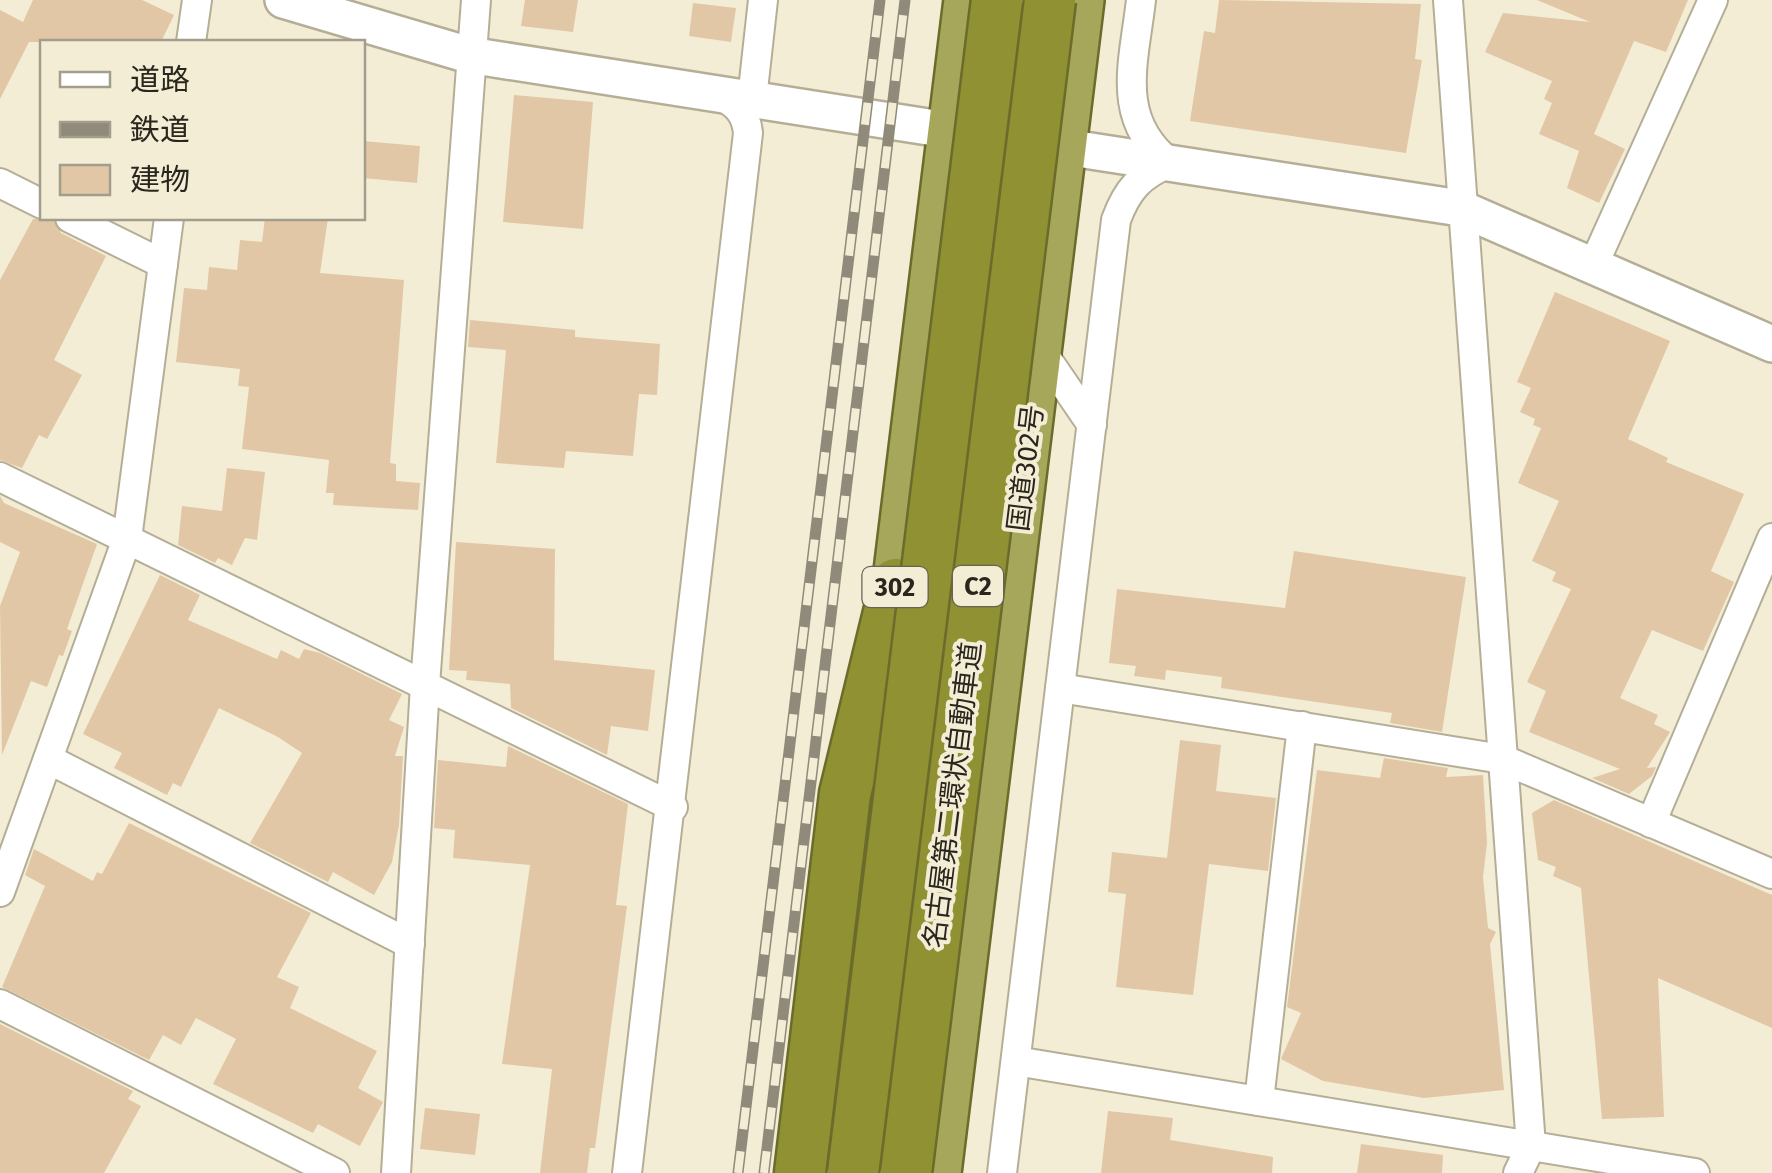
<svg xmlns="http://www.w3.org/2000/svg" width="1772" height="1173" viewBox="0 0 1772 1173" font-family="'Fira Sans','Noto Sans JP',sans-serif">
  <rect width="100%" height="100%" fill="#f4edd5"/>
  <g fill="#e1c7a5">
    <polygon points="33,0 142,0 174,15 161,42 29,42 0,99 0,10 23,22"/>
    <polygon points="525,0 578,0 573,32 521,26"/>
    <polygon points="1219,0 1421,4 1415,59 1422,60 1406,153 1190,121 1204,31 1215,33"/>
    <polygon points="1537,0 1688,0 1666,52 1634,41 1594,134 1625,149 1599,203 1567,188 1579,151 1539,134 1552,103 1544,99 1552,81 1485,52 1503,13 1590,22"/>
    <polygon points="693,3 736,8 731,42 689,36"/>
    <polygon points="514,95 593,102 583,229 503,222"/>
    <polygon points="362,141 420,146 417,183 362,178"/>
    <polygon points="53,218 61,233 106,256 54,360 82,375 47,439 39,435 22,468 0,460 0,280 33,219"/>
    <polygon points="265,218 328,218 320,273 404,280 390,463 396,464 396,481 420,483 418,510 333,505 334,493 326,493 329,460 242,449 249,387 238,386 240,369 176,362 184,288 207,290 209,267 237,270 240,240 262,242"/>
    <polygon points="1555,292 1670,341 1628,439 1668,458 1666,462 1744,494 1711,571 1734,582 1703,651 1652,630 1620,698 1658,715 1654,724 1670,732 1647,768 1656,767 1652,776 1629,794 1592,778 1620,769 1529,732 1546,691 1527,682 1571,589 1552,581 1556,572 1532,561 1559,501 1518,483 1541,428 1533,425 1535,419 1520,412 1531,388 1517,382"/>
    <polygon points="470,320 575,330 575,337 660,344 657,395 639,394 633,456 566,451 564,468 496,463 506,350 468,347"/>
    <polygon points="227,468 265,472 257,540 245,538 232,565 218,558 215,563 178,545 182,506 222,511"/>
    <polygon points="0,496 4,503 97,544 67,629 72,631 63,656 59,655 47,687 31,681 2,755 0,606 20,552 0,542"/>
    <polygon points="456,542 555,549 554,660 655,670 648,731 611,726 607,755 511,708 510,684 466,680 467,671 449,670"/>
    <polygon points="1294,551 1466,577 1442,732 1390,723 1392,713 1221,688 1222,677 1166,670 1165,680 1134,676 1136,666 1109,663 1117,589 1285,608"/>
    <polygon points="160,575 200,595 188,620 277,659 281,650 299,659 304,649 320,653 402,694 389,720 404,727 395,756 403,756 399,825 392,862 374,895 333,872 328,882 250,843 302,753 278,737 219,708 181,787 173,783 167,795 114,768 122,753 83,734"/>
    <polygon points="1180,740 1221,745 1216,791 1276,798 1268,871 1209,864 1193,995 1116,987 1126,894 1108,892 1112,852 1167,858"/>
    <polygon points="508,746 628,804 616,905 627,906 595,1148 590,1148 587,1173 540,1173 552,1069 502,1064 530,865 453,858 455,830 434,828 438,760 506,767"/>
    <polygon points="1384,758 1448,768 1446,777 1483,775 1487,843 1483,877 1488,928 1496,932 1490,944 1504,1090 1424,1098 1323,1081 1281,1059 1301,1013 1287,1007 1317,770 1380,778"/>
    <polygon points="1554,800 1772,895 1772,1028 1658,978 1664,1117 1602,1119 1581,888 1553,876 1556,867 1538,860 1532,813"/>
    <polygon points="129,823 311,913 277,977 299,987 290,1008 377,1051 358,1088 383,1102 360,1146 318,1124 313,1133 213,1084 236,1039 196,1018 181,1045 163,1035 149,1060 2,987 45,886 25,875 34,849 93,881 97,872 102,874"/>
    <polygon points="0,1024 133,1091 128,1099 141,1106 104,1173 0,1173"/>
    <polygon points="425,1108 480,1114 475,1155 420,1149"/>
    <polygon points="1108,1111 1173,1118 1170,1140 1273,1157 1272,1173 1101,1173"/>
    <polygon points="1361,1144 1443,1155 1442,1173 1357,1173"/>
  </g>
  <g fill="none" stroke-linecap="round" stroke-linejoin="round">
    <defs>
      <g id="minor">
        <polyline points="1448,0 1531,1146 1518,1173"/>
        <polyline points="191,42 197,0"/>
        <polyline points="752,99 763,0"/>
        <polyline points="0,183 42,204"/>
        <polyline points="70,218 163,264"/>
        <polyline points="1593,266 1713,0"/>
        <polyline points="1040,349 1092,425"/>
        <polyline points="0,477 673,807"/>
        <polyline points="1060,688 1502,759 1772,874"/>
        <polyline points="48,759 410,944"/>
        <polyline points="1651,823 1772,538"/>
        <polyline points="0,892 127,539 169,218"/>
        <polyline points="0,1004 335,1173"/>
        <polyline points="1016,1061 1695,1173"/>
        <polyline points="1259,1101 1302,726"/>
        <polyline points="396,1173 425,685 476,0"/>
        <path d="M627 1173 748 133C746 113 737 104 719 95"/>
        <path d="M1002 1173 1116 220C1127 190 1140 175 1170 163 1114 119 1134 62 1141 0"/>
      </g>
      <g id="tertiary">
        <polyline points="283,0 469,55 973,134"/>
        <polyline points="1039,143 1460,208 1772,344"/>
      </g>
      <g id="trunk">
        <polyline points="891,620 967,0"/>
        <polyline points="938,1173 1081,0"/>
      </g>
      <polyline id="motorway" points="800,1173 845,794 896,584"/>
    </defs>
    <use href="#minor" stroke="#b5ae97" stroke-width="32"/>
    <use href="#tertiary" stroke="#b5ae97" stroke-width="40"/>
    <use href="#trunk" stroke="#6b6c2b" stroke-width="50"/>
    <use href="#motorway" stroke="#6b6c2b" stroke-width="55"/>
    <use href="#minor" stroke="#fff" stroke-width="28"/>
    <use href="#tertiary" stroke="#fff" stroke-width="35"/>
    <use href="#trunk" stroke="#a6a75b" stroke-width="45"/>
    <use href="#motorway" stroke="#8f9132" stroke-width="50"/>
    <defs>
      <g id="rail">
        <polyline points="738,1173 880,0"/>
        <polyline points="764,1173 905,0"/>
      </g>
    </defs>
    <use href="#rail" stroke="#8f8a7a" stroke-width="11"/>
    <use href="#rail" stroke="#f4edd5" stroke-width="8" stroke-dasharray="22" stroke-linecap="butt"/>
    <defs>
      <g id="motorway-bridge">
        <polyline points="853,1173 997,0"/>
        <polyline points="906,1173 1050,0"/>
      </g>
    </defs>
    <use href="#motorway-bridge" stroke="#6b6c2b" stroke-width="55" stroke-linecap="butt"/>
    <use href="#motorway-bridge" stroke="#8f9132" stroke-width="50"/>
  </g>
  <g text-anchor="middle" stroke-width="8" stroke-linejoin="round" paint-order="stroke">
    <g fill="#f4edd5" stroke="#666255" stroke-width="2.5">
      <rect x="953" y="566" width="50" height="40" rx="8"/>
      <rect x="862.5" y="567" width="65" height="40" rx="8"/>
    </g>
    <g font-size="25" font-weight="bold" fill="#29261e">
      <text x="978" y="595">C2</text>
      <text x="895" y="596">302</text>
    </g>
    <g font-size="28" fill="#29261e" stroke="#f4edd5">
      <text transform="translate(1025 468) rotate(-83)" y="10">国道302号</text>
      <text transform="translate(952 795) rotate(-83)" y="10">名古屋第二環状自動車道</text>
    </g>
  </g>
  <rect x="40" y="40" width="325" height="180" fill="#f4edd5" stroke="#a39d8c" stroke-width="2.5"/>
  <rect x="60" y="72" width="50" height="15" fill="#ffffff" stroke="#a39d8c" stroke-width="2.5"/>
  <text x="130" y="90" font-size="30" fill="#29261e">道路</text>
  <rect x="60" y="122" width="50" height="15" fill="#8f8a7a" stroke="#a39d8c" stroke-width="2.5"/>
  <text x="130" y="140" font-size="30" fill="#29261e">鉄道</text>
  <rect x="60" y="165" width="50" height="30" fill="#e1c7a5" stroke="#a39d8c" stroke-width="2.5"/>
  <text x="130" y="190" font-size="30" fill="#29261e">建物</text>
</svg>
